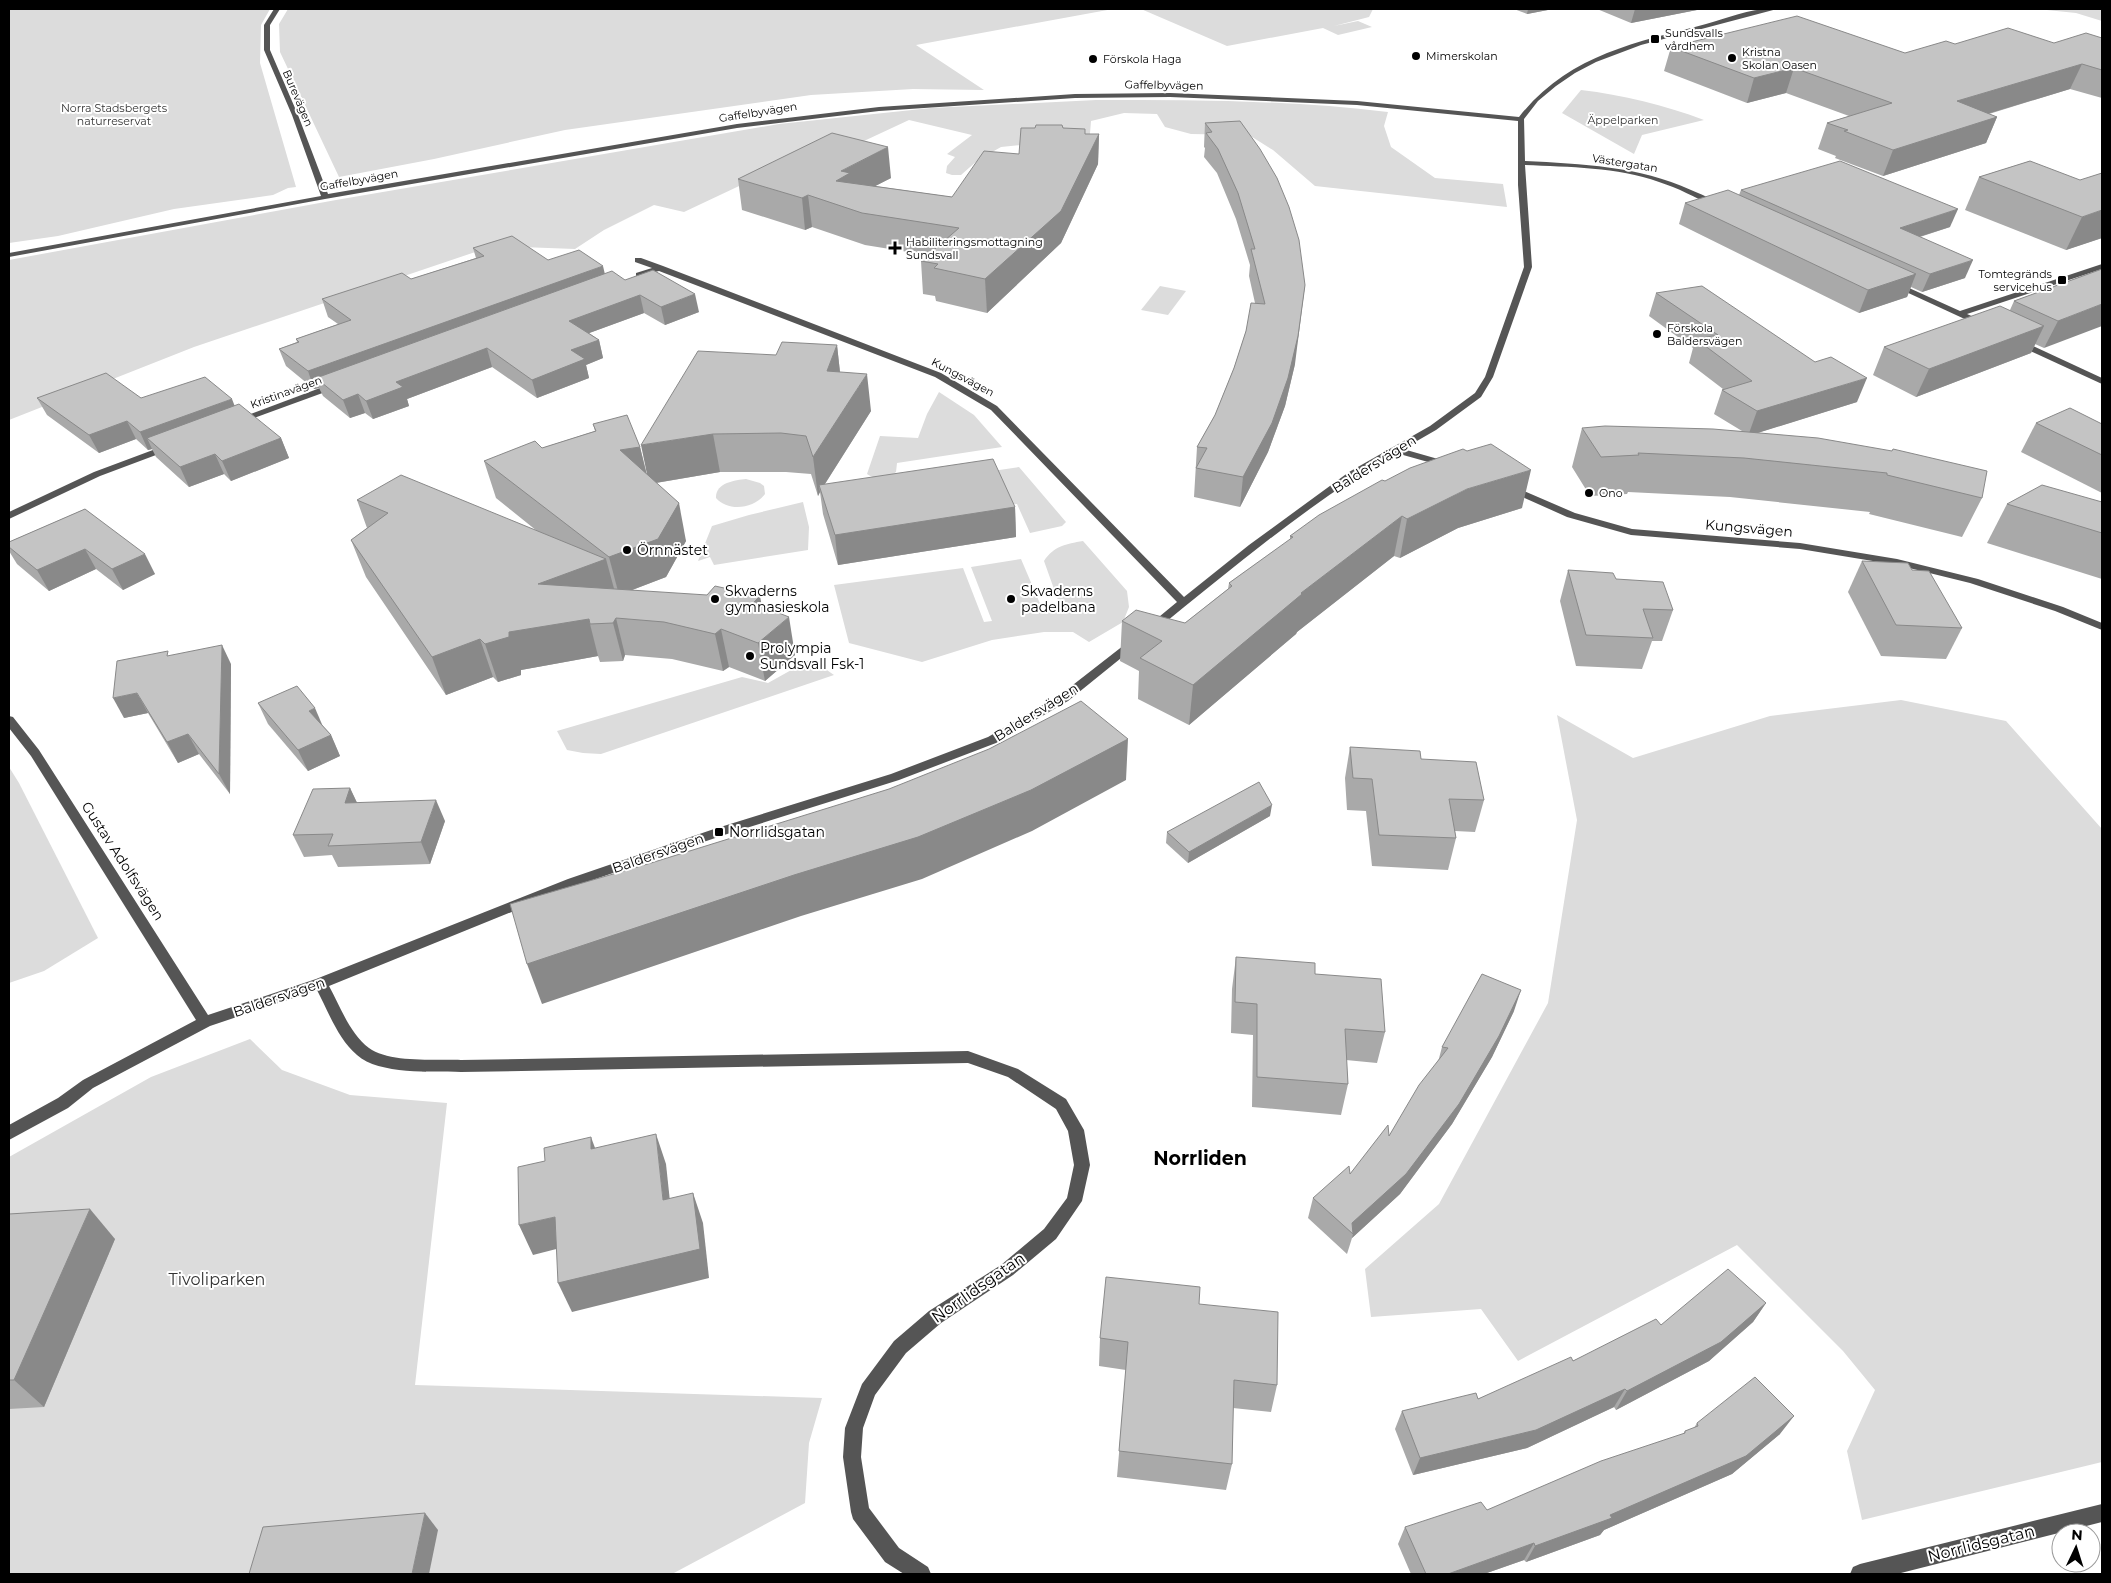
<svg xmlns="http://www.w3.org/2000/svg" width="2111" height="1583" viewBox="0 0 2111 1583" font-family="Montserrat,sans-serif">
  <rect width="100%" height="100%" fill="#fff"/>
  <g fill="#dcdcdc">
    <polygon points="9,9 270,9 261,25 260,63 296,187 288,188 273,195 174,209 58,236 9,243"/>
    <polygon points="288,9 1113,9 916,45 984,90 913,89 811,95 565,130 434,159 339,177 280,52 279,24"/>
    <polygon points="1141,9 1373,9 1369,17 1334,26 1358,21 1372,27 1338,35 1323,28 1227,46"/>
    <polygon points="2037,9 2096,9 2102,10 2102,21 2076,13"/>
    <path d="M1581 90C1623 95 1664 105 1704 120L1642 135 1634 154 1562 113Z"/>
    <path d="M1096 100C1193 100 1291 100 1388 112L1384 126 1391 147 1435 178 1503 184 1507 207 1315 186 1273 150 1249 135 1191 134 1165 127 1157 114 1124 113 1091 121 1089 146 1031 144 1001 147 978 160 961 175H952L946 173 947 166 955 157 947 154 972 135 909 120 834 155 792 161 684 212 654 205 604 230 575 249 493 246 194 347 9 420V260L336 200 779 124 931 108Z"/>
    <polygon points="1160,286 1186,291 1168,315 1141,310"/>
    <path d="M939 392 974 415 1002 447 897 463 896 472C888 478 876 481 867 474L880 436 918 438 927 414Z"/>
    <polygon points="1019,467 1066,522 1062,526 1030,533 1017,504 1001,505 979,473"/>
    <path d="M746 479 760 483 764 486 765 494C754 509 728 512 716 498 715 483 735 480 746 479Z"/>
    <polygon points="803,502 809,527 808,550 714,565 710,557 698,561 712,526 749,515"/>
    <path d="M1083 541 1127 591 1129 607 1123 622 1089 642 1073 632H1044L992 640 922 662 849 643 834 585 963 568 984 622 992 621 971 567 1021 559 1044 613 1059 603 1044 561C1054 546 1066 544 1083 541Z"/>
    <polygon points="811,659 834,675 601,754 583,753 567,750 557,731 742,677 768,683"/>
    <polygon points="1901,700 2006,721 2102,829 2102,1462 1862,1520 1847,1451 1875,1390 1843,1351 1737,1245 1518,1361 1481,1309 1371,1317 1365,1269 1439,1204 1548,1003 1577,820 1557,715 1633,758 1770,716"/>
    <polygon points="9,767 19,783 98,938 44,971 9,983"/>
    <polygon points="250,1039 282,1070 350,1095 447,1103 415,1385 822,1398 809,1443 805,1503 672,1574 9,1574 9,1157 151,1077"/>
  </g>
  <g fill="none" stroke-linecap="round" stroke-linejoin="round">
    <g fill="#555" fill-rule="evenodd">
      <path d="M274 9H280L270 25V50L298 115 328 194 737 124 879 107 1075 94 1170 93 1357 101 1519 117C1568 55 1634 43 1706 24 1728 18 1754 7 1777 9L1641 45 1596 62 1575 73 1556 86 1538 101 1524 119 1525 161C1582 164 1639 166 1691 190 1700 194 1711 198 1719 204L1712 206C1695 197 1678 188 1659 182 1617 167 1569 167 1525 165L1532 267 1493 377 1481 397 1436 430 1403 449 1452 463V467H1446L1396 453C1310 502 1233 568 1156 630H1148L1146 628 1148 626 1177 602 991 410 935 377 659 271 636 277V273L652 268 635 262V258H641L663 266 941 373 997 406 1184 597 1249 545 1349 472 1430 426 1475 393 1485 377 1524 267 1518 185V121L1357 105 1170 97 1075 98 879 111 737 128 325 199 9 257V253L321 196 292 115 264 50V25Z"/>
      <polygon points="2102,264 2102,269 1967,314 1985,322 1986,324 1982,327 1891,285 1898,283 1960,311"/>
      <polygon points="2018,339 2102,378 2102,384 2015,344 2015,340"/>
      <polygon points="336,382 339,383 339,387 240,423 234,423 232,421"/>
      <polygon points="169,444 174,447 172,449 100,476 9,519 9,512 94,472"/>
      <polygon points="1510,485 1575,513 1632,529 1800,543 1897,559 1978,579 2063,607 2102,623 2102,630 2055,611 1970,583 1897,565 1800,549 1631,535 1567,517 1507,490 1507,486"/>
      <path d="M1132 640 1138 644 1136 646 1068 701 996 743 899 780 724 835 578 885 329 986C340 1006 350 1034 369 1048 389 1063 436 1059 461 1060L968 1051 1018 1069 1066 1099 1084 1130 1090 1165 1082 1201 1056 1239 1013 1275 941 1323 906 1353 875 1395 863 1428 861 1457 869 1508 899 1548 928 1567 931 1574H904L885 1562 853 1519 851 1512 843 1457 845 1428 862 1384 894 1341 929 1311 1001 1265 1044 1229 1067 1198 1074 1165 1068 1131 1056 1109 1008 1077 968 1063 461 1072C432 1071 379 1075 357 1055 338 1039 328 1011 317 990L210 1026 93 1088 68 1108 9 1140V1125L58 1098 83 1080 196 1020 31 756 9 728V716L13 717 39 750 208 1015 316 979 568 879 714 829 891 774 988 737 1060 695 1128 642Z"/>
      <polygon points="2102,1504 2102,1522 1897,1574 1850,1574 1853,1567 1860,1564"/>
    </g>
  </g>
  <g fill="#a9a9a9">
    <polygon points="1514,9 1553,9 1527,14"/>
    <polygon points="1597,9 1702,9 1631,23"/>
    <polygon points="2102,38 2102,98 2070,89 1989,114 1997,117 1986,143 1883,176 1835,158 1836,156 1818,149 1827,123 1849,116 1786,93 1747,103 1664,71 1671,47 1905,53 1955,44 2054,43"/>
    <polygon points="1240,121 1295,364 1285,406 1268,452 1240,507 1194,497 1197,447 1215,415 1234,368 1255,303 1249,276 1250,265 1236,219 1217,173 1204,157 1205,148 1204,147 1205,123"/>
    <polygon points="1063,128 1085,134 1099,134 1098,164 1061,243 987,313 936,301 935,296 923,294 921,261 927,255 865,245 812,227 805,230 742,210 738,179 891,178 875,186 952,197 1019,154"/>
    <polygon points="2030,161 2102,238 2066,250 1965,210 1979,177"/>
    <polygon points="1741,190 1950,227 1920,237 1965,278 1922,292 1911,287 1907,297 1859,313 1679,224 1685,203 1739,195"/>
    <polygon points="473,248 548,260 625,280 699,312 665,325 644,313 589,333 599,340 603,358 586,365 589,378 537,398 492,367 407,399 409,406 373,419 365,413 350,418 323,396 319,388 314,389 286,366 279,349 297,342 296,339 338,324 328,317 322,299 411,279 476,258"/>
    <polygon points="2102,269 2044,348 2035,344 2031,353 1916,397 1873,375 1884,347 2010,310 2014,301"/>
    <polygon points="1656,293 1815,362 1857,402 1757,433 1982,498 1962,537 1869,514 1870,512 1730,497 1628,492 1627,494 1590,496 1572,467 1582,428 1742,431 1714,414 1722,390 1723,389 1689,363 1693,348 1649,316"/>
    <polygon points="837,345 840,372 871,411 825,484 1015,507 1016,537 838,565 823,514 820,492 818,496 811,474 786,472 720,472 656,483 686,541 666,577 632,590 762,607 795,655 765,681 729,667 723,671 672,659 625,655 623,661 600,662 598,656 521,670 521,675 498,682 493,677 446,695 366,577 351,540 367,528 357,500 537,531 496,498 484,461 542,448 595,431 593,424 640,447 647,475 776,355"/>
    <polygon points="37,398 141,398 235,406 281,438 289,458 231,481 224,474 189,487 156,457 152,449 148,450 136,439 99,453 47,415"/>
    <polygon points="2036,423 2102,424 2102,493 2021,452"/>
    <polygon points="1385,481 1522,508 1458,528 1400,558 1394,556 1297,632 1296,634 1189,725 1138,699 1139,671 1120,661 1122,621 1185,623 1228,589 1229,583 1290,540 1290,536"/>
    <polygon points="2102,502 2102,579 1987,543 2007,504"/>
    <polygon points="85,509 155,574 123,590 96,569 49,591 17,564 9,551 9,542"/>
    <polygon points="1862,561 1912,570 1962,628 1946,659 1881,656 1848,592"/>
    <polygon points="1568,570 1616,579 1673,610 1662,641 1652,641 1642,669 1576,666 1560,601"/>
    <polygon points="170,656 231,664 230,794 199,754 178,763 148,713 124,718"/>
    <polygon points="258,703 322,725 331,735 340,756 308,771 268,724"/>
    <polygon points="1350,747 1484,800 1475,832 1455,831 1456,838 1448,870 1372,866 1366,811 1347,810 1345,778"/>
    <polygon points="350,788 357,803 445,821 430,864 338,867 332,855 304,857 293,835"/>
    <polygon points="1270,816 1188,863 1166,843 1167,832"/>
    <polygon points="1236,957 1315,974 1385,1032 1377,1063 1346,1060 1348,1084 1341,1115 1252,1107 1253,1035 1231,1033 1232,989"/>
    <polygon points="1514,1011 1492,1057 1452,1124 1400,1194 1352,1238 1347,1254 1308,1218 1313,1198 1350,1174 1389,1136 1438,1062 1442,1047"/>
    <polygon points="9,1214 115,1239 44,1407 9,1409"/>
    <polygon points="1766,1303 1753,1322 1709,1361 1616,1410 1614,1407 1527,1448 1413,1475 1395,1429 1402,1411 1478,1399 1661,1325"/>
    <polygon points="1199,1304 1277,1385 1271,1412 1233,1408 1232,1464 1226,1490 1117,1477 1126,1370 1099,1366 1100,1338"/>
    <polygon points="1697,1423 1780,1434 1732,1474 1604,1530 1600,1535 1526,1562 1524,1560 1484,1574 1411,1574 1398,1544 1405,1527 1487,1510 1683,1434 1685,1431 1694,1428"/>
  </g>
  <g fill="#898989">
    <polygon points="1528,9 1553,9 1527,14"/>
    <polygon points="1635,9 1702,9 1631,23"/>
    <polygon points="2082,64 2070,89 1947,126 1957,101"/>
    <polygon points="1794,68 1786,93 1747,103 1754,78"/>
    <polygon points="1997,117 1986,143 1883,176 1893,150"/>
    <polygon points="1099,134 1098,164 1061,243 987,313 985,279"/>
    <polygon points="888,147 891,178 852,198 836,181 841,171"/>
    <polygon points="808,195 812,227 805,230 802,198"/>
    <polygon points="1958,209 1950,227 1893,245 1900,228"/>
    <polygon points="2102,210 2102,238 2066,250 2082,217"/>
    <polygon points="1973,260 1965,278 1922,292 1930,274"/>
    <polygon points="603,266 607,283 316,378 319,388 314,389 308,371"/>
    <polygon points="1916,274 1907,297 1859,313 1868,290"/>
    <polygon points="1305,285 1295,364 1285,406 1268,452 1240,507 1243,477"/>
    <polygon points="695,294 699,312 665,325 661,307"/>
    <polygon points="640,295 644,313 573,339 569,321"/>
    <polygon points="2102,304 2102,326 2044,348 2058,321"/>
    <polygon points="2044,326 2031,353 1916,397 1929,369"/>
    <polygon points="599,340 603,358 586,365 589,378 537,398 532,380 571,350"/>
    <polygon points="837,345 841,382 827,371"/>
    <polygon points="487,348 492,367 407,399 409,406 373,419 366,401 396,382"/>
    <polygon points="867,374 871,411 821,490 819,485 820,492 818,496 813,457"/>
    <polygon points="1867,378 1857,402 1748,436 1757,411"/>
    <polygon points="358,394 365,413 350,418 343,400"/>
    <polygon points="232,399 239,417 147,438 152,449 148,450 140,432"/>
    <polygon points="127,421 136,439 99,453 89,435"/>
    <polygon points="713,434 720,472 649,484 641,445"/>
    <polygon points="281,438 289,458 231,481 222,461"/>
    <polygon points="640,447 649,484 620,450"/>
    <polygon points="215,454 224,474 189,487 180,467"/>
    <polygon points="1531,470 1522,508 1458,528 1400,558 1407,519 1467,489"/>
    <polygon points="679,503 686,541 666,577 619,595 609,557"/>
    <polygon points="1015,507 1016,537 838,565 835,535"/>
    <polygon points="1402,516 1394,556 1297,632 1296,634 1189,725 1193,685 1301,593"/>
    <polygon points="85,549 96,569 49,591 37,570"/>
    <polygon points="145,554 155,574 123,590 112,569"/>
    <polygon points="606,559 616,596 538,584"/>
    <polygon points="760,596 767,633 753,603"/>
    <polygon points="789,617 795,655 765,681 758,643"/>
    <polygon points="616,618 625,655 623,661 613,623"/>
    <polygon points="589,619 590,624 598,656 521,670 521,675 498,682 485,644 509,632"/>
    <polygon points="721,629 729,667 723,671 715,634"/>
    <polygon points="480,639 493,677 446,695 432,657"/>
    <polygon points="222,645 231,664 230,794 219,774"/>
    <polygon points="137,693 148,713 124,718 113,698"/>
    <polygon points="315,708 324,729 309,711"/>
    <polygon points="188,734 199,754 178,763 167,742"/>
    <polygon points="331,735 340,756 308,771 298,750"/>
    <polygon points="1128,739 1126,780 1032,831 922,879 801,916 542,1004 527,964"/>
    <polygon points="350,788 360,809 345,803"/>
    <polygon points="436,800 445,821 430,864 421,842"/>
    <polygon points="1272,805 1270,816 1188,863 1189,852"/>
    <polygon points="1521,990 1514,1011 1492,1057 1452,1124 1400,1194 1352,1238 1353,1234 1352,1223"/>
    <polygon points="656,1134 666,1164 673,1230 663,1200"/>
    <polygon points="591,1137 602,1167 591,1149"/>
    <polygon points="693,1193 703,1223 709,1278 572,1312 558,1283"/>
    <polygon points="90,1209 115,1239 44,1407 14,1380"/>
    <polygon points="555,1217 568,1246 533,1255 519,1225"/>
    <polygon points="1766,1303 1753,1322 1709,1361 1616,1410 1627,1391"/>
    <polygon points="1625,1389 1614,1407 1527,1448 1413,1475 1420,1458"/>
    <polygon points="1794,1416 1780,1434 1732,1474 1604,1530 1600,1535 1526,1562 1535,1546 1610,1515"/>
    <polygon points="425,1513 438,1530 429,1574 412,1574"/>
    <polygon points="1534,1543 1524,1560 1484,1574 1448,1574"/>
  </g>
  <g fill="#c4c4c4" stroke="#898989">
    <polygon points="1797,16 1905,53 1946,41 1955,44 2008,28 2054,43 2086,33 2102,38 2102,70 2082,64 1957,101 1997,117 1893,150 1844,131 1848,130 1827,123 1892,103 1794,68 1754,78 1671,47"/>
    <polygon points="1240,121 1260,149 1277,178 1289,207 1299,240 1305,285 1298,336 1288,378 1272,423 1243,477 1196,468 1207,448 1197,447 1215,415 1234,368 1246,331 1251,303 1265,304 1251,249 1255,249 1238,193 1218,149 1206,133 1212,132 1205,123"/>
    <polygon points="1036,125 1062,125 1063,128 1085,129 1085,134 1099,134 1061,211 985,279 934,268 938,264 921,261 959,228 862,213 808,195 802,198 738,179 832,133 888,147 841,171 850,173 836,181 952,197 984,151 1019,154 1021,128 1035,128"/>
    <polygon points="1840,161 1958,209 1900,228 1973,260 1930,274 1741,190"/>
    <polygon points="2030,161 2080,180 2102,173 2102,210 2082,217 1979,177"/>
    <polygon points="1728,190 1916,274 1868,290 1685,203"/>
    <polygon points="512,236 548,260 579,250 603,266 308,371 279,349 299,342 296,339 351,320 322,299 402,273 411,279 484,256 473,248"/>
    <polygon points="2102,269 2102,304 2058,321 2014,301"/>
    <polygon points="653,270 695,294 661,307 640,295 569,321 599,340 571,350 585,359 532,380 487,348 396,382 403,387 366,401 358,394 343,400 316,378 612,271 625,280"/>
    <polygon points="1702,286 1815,362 1831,357 1867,378 1757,411 1722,390 1752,381 1696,339 1718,335 1656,293"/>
    <polygon points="2000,306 2044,326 1929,369 1884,347"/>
    <polygon points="782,342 837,345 827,371 867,374 813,457 806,436 781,433 713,434 641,445 698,351 776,355"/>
    <polygon points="106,373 141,398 205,377 232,399 140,432 127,421 89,435 37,398"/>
    <polygon points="239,404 281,438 222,461 215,454 180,467 147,438"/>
    <polygon points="2070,408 2102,424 2102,455 2036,423"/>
    <polygon points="627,415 640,447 620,450 679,503 658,539 609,557 484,461 535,441 542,448 596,431 593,424"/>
    <polygon points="1605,426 1713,429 1818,438 1892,451 1893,449 1987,471 1982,498 1887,475 1887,473 1744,458 1638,453 1639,455 1601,457 1582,428"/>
    <polygon points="1491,444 1531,470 1467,489 1407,519 1402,516 1301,593 1302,594 1193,685 1140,658 1162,641 1122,621 1136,610 1185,623 1232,586 1229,583 1293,537 1290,536 1319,515 1382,480 1385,481 1410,468 1463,449 1467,451"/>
    <polygon points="993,459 1015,507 835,535 819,485"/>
    <polygon points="401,475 606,559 538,584 707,595 715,586 760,596 753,603 789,617 758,643 721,629 715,634 664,622 616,618 613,623 590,624 589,619 509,632 509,637 485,644 480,639 432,657 351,540 388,513 357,500"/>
    <polygon points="2042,485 2102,502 2102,533 2007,504"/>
    <polygon points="85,509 145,554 112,569 85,549 37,570 9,547 9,542"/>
    <polygon points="1862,561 1908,563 1912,570 1929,571 1962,628 1896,625"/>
    <polygon points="1568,570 1613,573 1616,579 1663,582 1673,610 1643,609 1653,638 1586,635"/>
    <polygon points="222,645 219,774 188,734 167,742 137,693 113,698 117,661 168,651 167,656"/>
    <polygon points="297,686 315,708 309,711 331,735 298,750 258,703"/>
    <polygon points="1081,701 1128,739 1031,790 918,837 794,875 527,964 510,904 651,863 889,789 989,749"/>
    <polygon points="1350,747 1420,751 1421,759 1476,762 1484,800 1449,799 1456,838 1379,835 1372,779 1353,778"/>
    <polygon points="1259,782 1272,805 1189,852 1167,832"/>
    <polygon points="350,788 345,803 436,800 421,842 328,846 333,834 293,835 313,789"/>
    <polygon points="1236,957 1315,963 1315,974 1381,979 1385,1032 1345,1029 1348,1084 1257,1077 1257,1004 1235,1002"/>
    <polygon points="1482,974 1521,990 1499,1036 1459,1104 1406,1174 1352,1223 1353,1234 1313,1198 1349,1166 1350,1174 1388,1125 1389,1136 1419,1085 1448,1048 1442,1047"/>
    <polygon points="656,1134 663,1200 693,1193 700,1249 558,1283 555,1217 519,1225 518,1167 545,1161 544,1148 591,1137 591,1149"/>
    <polygon points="90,1209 14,1380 9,1380 9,1214"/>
    <polygon points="1728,1269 1766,1303 1721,1342 1627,1391 1625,1389 1536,1430 1420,1458 1402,1411 1476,1393 1478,1399 1571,1357 1573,1361 1656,1319 1661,1325"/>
    <polygon points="1106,1277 1200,1287 1199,1304 1278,1312 1277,1385 1234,1380 1232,1464 1119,1451 1128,1342 1100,1338"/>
    <polygon points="1755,1377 1794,1416 1746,1456 1610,1515 1612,1518 1535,1546 1534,1543 1448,1574 1426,1574 1405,1527 1481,1502 1487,1510 1601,1461 1685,1433 1685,1431 1698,1426 1697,1423"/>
    <polygon points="425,1513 412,1574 249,1574 263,1527"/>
  </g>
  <g fill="#000" stroke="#fff" stroke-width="2">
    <rect x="1650" y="34" width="10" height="10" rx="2.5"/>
    <circle cx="1416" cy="56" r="5"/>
    <circle cx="1732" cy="58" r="5"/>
    <circle cx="1093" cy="59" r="5"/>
    <path d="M892.5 240.5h5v5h5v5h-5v5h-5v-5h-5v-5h5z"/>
    <rect x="2057" y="275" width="10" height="10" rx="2.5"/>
    <circle cx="1657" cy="334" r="5"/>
    <circle cx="1589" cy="493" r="5"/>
    <circle cx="627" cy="550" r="5"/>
    <circle cx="715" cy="599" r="5"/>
    <circle cx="1011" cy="599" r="5"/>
    <circle cx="750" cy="656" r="5"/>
    <rect x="714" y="827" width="10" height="10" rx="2.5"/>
  </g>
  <g text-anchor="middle" stroke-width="4" stroke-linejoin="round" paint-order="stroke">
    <g font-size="11" fill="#000" stroke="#fff" text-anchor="start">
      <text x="1665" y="37">Sundsvalls<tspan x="1665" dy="13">vårdhem</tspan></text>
      <text x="1742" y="56">Kristna<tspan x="1742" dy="13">Skolan Oasen</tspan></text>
      <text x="1426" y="60">Mimerskolan</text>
      <text x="1103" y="63">Förskola Haga</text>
      <text x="906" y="246">Habiliteringsmottagning<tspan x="906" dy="13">Sundsvall</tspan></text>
      <text x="2052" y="278" text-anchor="end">Tomtegränds<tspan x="2052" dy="13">servicehus</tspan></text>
      <text x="1667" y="332">Förskola<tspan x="1667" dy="13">Baldersvägen</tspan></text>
      <text x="1599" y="497">Ono</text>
    </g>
    <g font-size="11" fill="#000" stroke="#fff">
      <text transform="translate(1164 85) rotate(1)" y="4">Gaffelbyvägen</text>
      <text transform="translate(298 98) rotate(67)" y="4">Burevägen</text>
      <text transform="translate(758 112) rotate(-9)" y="4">Gaffelbyvägen</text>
      <text transform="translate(1625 163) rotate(9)" y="4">Västergatan</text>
      <text transform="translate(359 180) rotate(-10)" y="4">Gaffelbyvägen</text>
      <text transform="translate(963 377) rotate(28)" y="4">Kungsvägen</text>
      <text transform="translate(286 392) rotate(-20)" y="4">Kristinavägen</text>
    </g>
    <g font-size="11" fill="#333" stroke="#fff">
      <text x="114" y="112">Norra Stadsbergets<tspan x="114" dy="13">naturreservat</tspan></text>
      <text x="1623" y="124">Äppelparken</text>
    </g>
    <g font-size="14" fill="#000" stroke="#fff">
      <text transform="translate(1374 464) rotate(-32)" y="5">Baldersvägen</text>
      <text transform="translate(1749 528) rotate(5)" y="5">Kungsvägen</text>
      <text transform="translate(1036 712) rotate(-32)" y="5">Baldersvägen</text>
      <text transform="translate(658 853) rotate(-19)" y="5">Baldersvägen</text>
      <text transform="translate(123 861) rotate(57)" y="5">Gustav Adolfsvägen</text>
      <text transform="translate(279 997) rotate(-19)" y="5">Baldersvägen</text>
    </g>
    <g font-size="14" fill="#000" stroke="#fff" text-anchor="start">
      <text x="637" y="555">Örnnästet</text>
      <text x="725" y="596">Skvaderns<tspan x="725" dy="16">gymnasieskola</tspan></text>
      <text x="1021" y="596">Skvaderns<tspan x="1021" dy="16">padelbana</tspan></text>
      <text x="760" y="653">Prolympia<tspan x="760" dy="16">Sundsvall Fsk-1</tspan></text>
      <text x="729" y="837">Norrlidsgatan</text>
    </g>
    <g font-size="16" fill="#333" stroke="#fff">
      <text x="217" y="1285">Tivoliparken</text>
    </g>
    <g font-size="16" fill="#000" stroke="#fff">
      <text transform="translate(978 1287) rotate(-35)" y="6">Norrlidsgatan</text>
      <text transform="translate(1981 1543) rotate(-14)" y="6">Norrlidsgatan</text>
    </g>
    <g font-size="19" font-weight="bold" fill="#000" stroke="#fff">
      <text x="1200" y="1165">Norrliden</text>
    </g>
  </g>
  <rect width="2111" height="1583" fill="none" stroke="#000000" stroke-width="20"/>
  <g transform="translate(2076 1548) rotate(4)"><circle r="24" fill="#ffffff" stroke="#999999"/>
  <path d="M0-4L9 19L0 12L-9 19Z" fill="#000000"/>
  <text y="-8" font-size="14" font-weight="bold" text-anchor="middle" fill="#000000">N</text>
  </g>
</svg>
